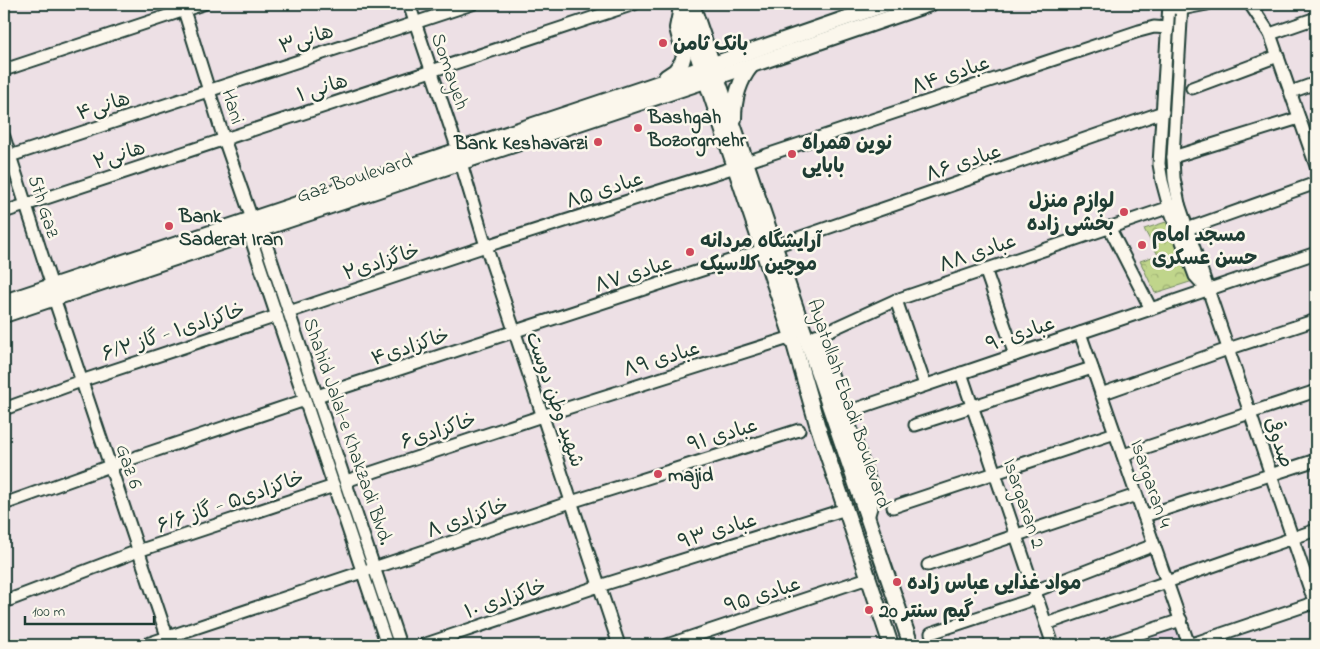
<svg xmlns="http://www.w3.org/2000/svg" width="1320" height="649" viewBox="0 0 1320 649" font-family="'Indie Flower','Playpen Sans Arabic',sans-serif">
  <defs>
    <pattern id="park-crowns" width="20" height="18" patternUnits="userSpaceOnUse" patternTransform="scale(1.25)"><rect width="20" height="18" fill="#c0d58b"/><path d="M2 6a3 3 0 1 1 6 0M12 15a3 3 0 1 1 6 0" fill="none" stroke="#9bae72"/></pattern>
  </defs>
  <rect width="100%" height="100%" fill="#ede0e5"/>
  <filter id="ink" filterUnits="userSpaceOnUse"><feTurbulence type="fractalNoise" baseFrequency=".02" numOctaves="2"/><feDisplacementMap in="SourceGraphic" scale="10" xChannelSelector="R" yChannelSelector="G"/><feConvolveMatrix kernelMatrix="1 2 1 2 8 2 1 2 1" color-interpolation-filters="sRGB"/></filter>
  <g filter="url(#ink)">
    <polygon fill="#e3d0e0" points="1176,625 1183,645 1111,645"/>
    <polygon fill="url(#park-crowns)" stroke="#708960" points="1166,222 1193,281 1155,293 1140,261 1158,255 1144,229"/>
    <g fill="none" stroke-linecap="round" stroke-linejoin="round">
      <defs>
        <g id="minor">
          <polyline points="182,4 224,139 252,219 261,229 400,645"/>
          <polyline points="409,4 458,150"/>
          <polyline points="1169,4 1159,164 1162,181 1169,207 1195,276 1205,287"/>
          <polyline points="1182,4 1173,157 1174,178 1179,204 1316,607"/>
          <polyline points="1250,4 1270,34 1316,166"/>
          <polyline points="1174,8 1181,9 1207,4"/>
          <polyline points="1270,34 1316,18"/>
          <polyline points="4,70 203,4"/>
          <polyline points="1192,88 1278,56"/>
          <polyline points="1291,92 1316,83"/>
          <polyline points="4,137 52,286"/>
          <polyline points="1173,157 1299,118"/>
          <polyline points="4,158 472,4"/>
          <polyline points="746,162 1139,31 1154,27 1168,28"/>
          <polyline points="461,163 486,246 619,645"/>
          <polyline points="4,212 634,4"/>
          <polyline points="251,226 249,233 387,645"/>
          <polyline points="1109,227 1151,309"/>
          <polyline points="1187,229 1316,183"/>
          <polyline points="775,246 1163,112"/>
          <polyline points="985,269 1015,355"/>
          <polyline points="54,298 170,645"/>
          <polyline points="896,300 925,385"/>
          <polyline points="289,312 486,246 735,167"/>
          <polyline points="1080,333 1189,645"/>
          <polyline points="814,342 817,336 896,300 1179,204"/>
          <polyline points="961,373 1053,645"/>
          <polyline points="1101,394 1228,349 1316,320"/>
          <polyline points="317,396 763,250"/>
          <polyline points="4,409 81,381 277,316"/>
          <polyline points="844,413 1316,253"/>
          <polyline points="915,425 1092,368"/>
          <polyline points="1123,455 1316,391"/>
          <polyline points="346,481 542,416 792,337"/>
          <polyline points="4,504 110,466 305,400"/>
          <polyline points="893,507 1115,433"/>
          <polyline points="1144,516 1316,460"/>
          <polyline points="928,565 1136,495"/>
          <polyline points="1035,591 1154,545"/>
          <polyline points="4,602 138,551 334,486"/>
          <polyline points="1046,624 1316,530"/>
          <polyline points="931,633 1037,598"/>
          <polyline points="144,645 571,502 799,430"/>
          <polyline points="423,645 599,586 846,509"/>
          <polyline points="667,645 868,578"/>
          <polyline points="1105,645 1181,620"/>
          <polyline points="1189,645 1316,602"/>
        </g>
        <g id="major">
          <polyline points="678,4 690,33 792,337 817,424 891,645"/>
          <polyline points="692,4 911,645"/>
          <polyline points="666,77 675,71 682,62 684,55 677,28 680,13"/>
          <path d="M734 119C734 99 738 82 751 66"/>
          <polyline points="4,302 650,86 887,4"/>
          <polyline points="4,315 717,77 930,4"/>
          <polyline points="817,336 873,495 867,516"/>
        </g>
      </defs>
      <use href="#minor" stroke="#1f3d34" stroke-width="15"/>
      <use href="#major" stroke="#1f3d34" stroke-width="18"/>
      <use href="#minor" stroke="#fbf7ec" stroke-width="11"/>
      <use href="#major" stroke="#fbf7ec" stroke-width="14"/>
    </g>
  </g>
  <g fill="#d1495b" stroke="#fbf7ec" stroke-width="2">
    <circle cx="663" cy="43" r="5"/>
    <circle cx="638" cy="128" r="5"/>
    <circle cx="598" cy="142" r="5"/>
    <circle cx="792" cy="154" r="5"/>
    <circle cx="1124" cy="212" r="5"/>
    <circle cx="169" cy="226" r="5"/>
    <circle cx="1142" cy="245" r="5"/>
    <circle cx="690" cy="252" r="5"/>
    <circle cx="658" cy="474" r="5"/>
    <circle cx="897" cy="582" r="5"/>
    <circle cx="869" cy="610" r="5"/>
  </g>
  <g text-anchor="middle" stroke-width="5" stroke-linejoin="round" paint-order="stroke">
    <g font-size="20" fill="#1f3d34" stroke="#fbf7ec">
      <text transform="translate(306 38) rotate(-18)" y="7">هانی۳</text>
      <text transform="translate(451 71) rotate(71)" y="7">Somayeh</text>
      <text transform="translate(950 74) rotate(-19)" y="7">عبادی ۸۴</text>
      <text transform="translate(322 87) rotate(-18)" y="7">هانی ۱</text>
      <text transform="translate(103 105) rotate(-18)" y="7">هانی۴</text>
      <text transform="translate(234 106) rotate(73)" y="7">Hani</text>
      <text transform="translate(119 154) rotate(-18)" y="7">هانی۲</text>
      <text transform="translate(963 162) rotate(-19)" y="7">عبادی ۸۶</text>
      <text transform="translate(354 177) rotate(-18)" y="7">Gaz Boulevard</text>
      <text transform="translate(604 189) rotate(-18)" y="7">عبادی ۸۵</text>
      <text transform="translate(45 206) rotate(72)" y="7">5th Gaz</text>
      <text transform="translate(977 252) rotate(-19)" y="7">عبادی ۸۸</text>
      <text transform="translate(381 261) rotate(-18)" y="7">خاگزادی۲</text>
      <text transform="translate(633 273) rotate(-18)" y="7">عبادی ۸۷</text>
      <text transform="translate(173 331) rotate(-18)" y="7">خاکزادی۱ - گاز ۶/۲</text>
      <text transform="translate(1020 333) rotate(-19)" y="7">عبادی ۹۰</text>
      <text transform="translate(410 346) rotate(-18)" y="7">خاکزادی۴</text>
      <text transform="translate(661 358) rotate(-17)" y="7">عبادی ۸۹</text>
      <text transform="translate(556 399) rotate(71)" y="7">شهید وطن دوست</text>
      <text transform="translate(850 403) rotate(71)" y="7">Ayatollah Ebadi Boulevard</text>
      <text transform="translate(438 430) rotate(-18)" y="7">خاکزادی۶</text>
      <text transform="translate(349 431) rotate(71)" y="7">Shahid Jalal-e Khakzadi Blvd.</text>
      <text transform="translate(722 434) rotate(-17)" y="7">عبادی ۹۱</text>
      <text transform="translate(1280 442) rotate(71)" y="7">صدوقی</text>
      <text transform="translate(130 466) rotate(71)" y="7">Gaz 6</text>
      <text transform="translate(1152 483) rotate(71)" y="7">Isargaran 4</text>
      <text transform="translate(230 501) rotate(-19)" y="7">خاکزادی۵ - گاز ۶/۶</text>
      <text transform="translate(1025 503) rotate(71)" y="7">Isargaran 2</text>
      <text transform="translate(467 517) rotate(-19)" y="7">خاکزادی ۸</text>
      <text transform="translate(717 530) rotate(-17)" y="7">عبادی ۹۳</text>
      <text transform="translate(762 594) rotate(-18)" y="7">عبادی ۹۵</text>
      <text transform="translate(505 598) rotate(-19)" y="7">خاکزادی ۱۰</text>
    </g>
    <g font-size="20" font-weight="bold" fill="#1f3d34" stroke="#fbf7ec" text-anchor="start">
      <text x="673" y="50">بانک ثامن</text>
      <text x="648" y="123">Bashgah<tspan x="648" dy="23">Bozorgmehr</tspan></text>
      <text x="588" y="149" text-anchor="end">Bank Keshavarzi</text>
      <text x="802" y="149">نوین همراه<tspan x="802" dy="23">بابایی</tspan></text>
      <text x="1114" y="207" text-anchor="end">لوازم منزل<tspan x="1114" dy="23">بخشی زاده</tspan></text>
      <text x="179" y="222">Bank<tspan x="179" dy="23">Saderat Iran</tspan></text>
      <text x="1152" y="241">مسجد امام<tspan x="1152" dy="23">حسن عسکری</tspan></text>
      <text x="700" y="247">آرایشگاه مردانه<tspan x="700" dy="23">موچین کلاسیک</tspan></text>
      <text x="668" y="481">majid</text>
      <text x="907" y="589">مواد غذایی عباس زاده</text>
      <text x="879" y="617">گیم سنتر 20</text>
    </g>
  </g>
  <rect width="1320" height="649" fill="none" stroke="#fbf7ec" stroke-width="20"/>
  <rect x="10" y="10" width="1300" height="629" fill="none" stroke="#1f3d34" stroke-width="2" filter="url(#ink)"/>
  <path d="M25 616v8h129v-8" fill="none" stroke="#1f3d34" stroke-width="2.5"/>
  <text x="32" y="616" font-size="15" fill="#1f3d34" stroke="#fbf7ec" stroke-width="4" paint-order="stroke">100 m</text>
</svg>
